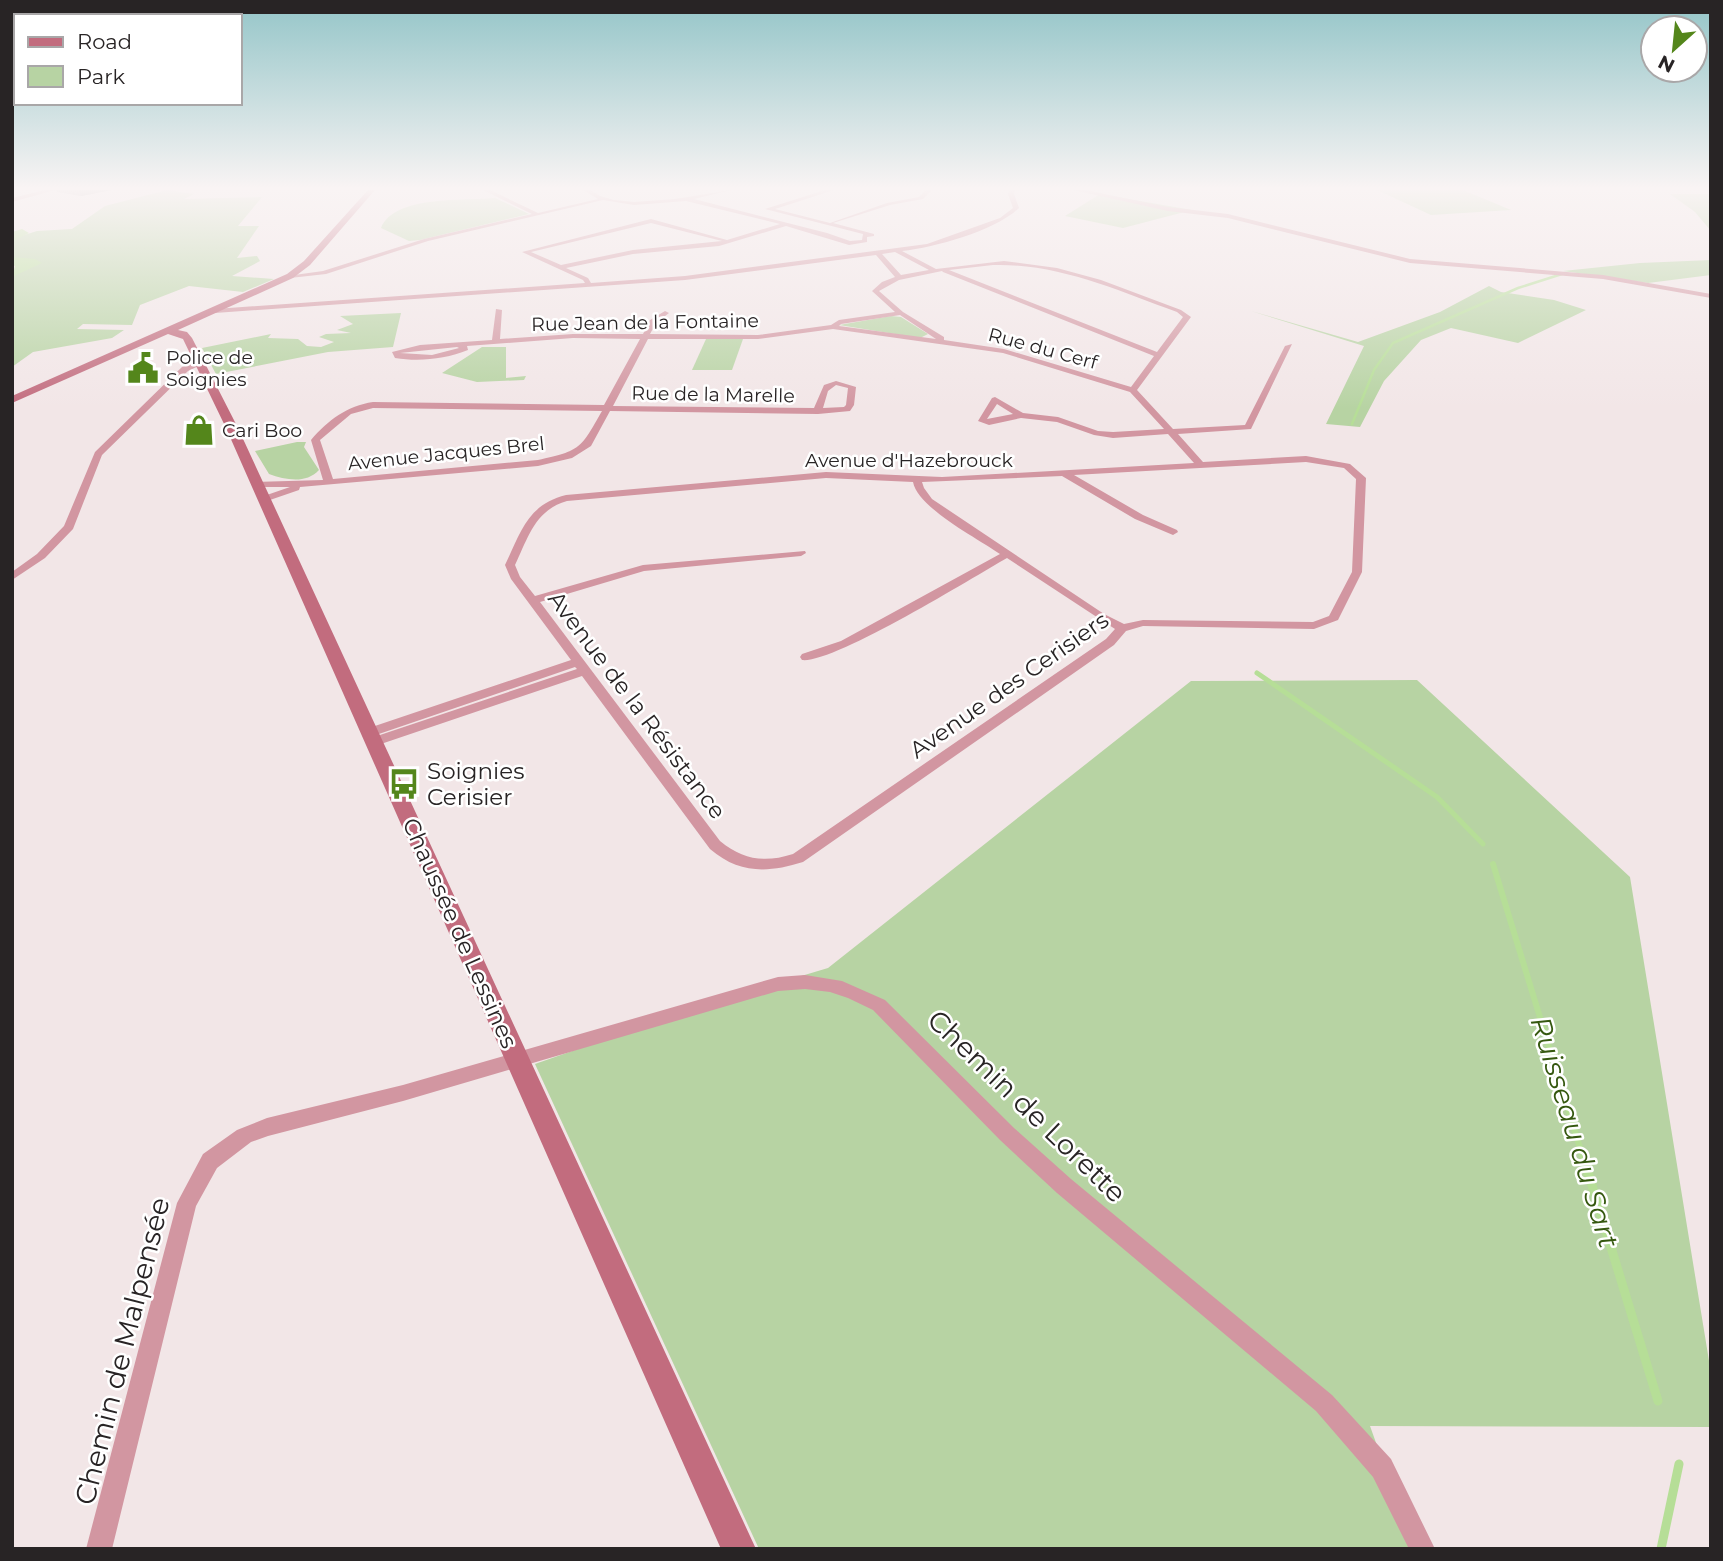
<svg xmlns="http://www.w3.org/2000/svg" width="1723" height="1561" viewBox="0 0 1723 1561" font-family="Montserrat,sans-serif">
  <rect width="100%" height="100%" fill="#f2e6e7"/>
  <g fill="#b7d3a3">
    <polygon points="167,190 194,194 184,199 262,197 238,226 259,226 237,258 257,256 260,261 232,276 274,279 243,292 189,286 140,305 132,325 83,324 77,329 124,330 112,338 33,352 12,367 12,272 34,264 12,261 12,239 37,231 72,229 105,206"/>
    <polygon points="1377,190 1463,190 1511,210 1431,215"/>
    <polygon points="1100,194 1192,210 1123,228 1065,216"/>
    <polygon points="1670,194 1711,194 1711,231 1695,212"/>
    <path d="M495 198 529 214 420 240 409 241 381 228C394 195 465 201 495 198Z"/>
    <polygon points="1711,260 1711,275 1648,283 1563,271 1640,263"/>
    <polygon points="1489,286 1501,292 1554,300 1586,310 1518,343 1451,328 1421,340 1384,381 1360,427 1326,424 1364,346 1251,311 1358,342 1440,312"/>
    <polygon points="401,313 393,347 328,352 216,374 202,348 271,334 268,338 298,339 307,346 321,347 334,342 319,337 326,334 351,333 337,330 353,324 340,316"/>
    <polygon points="891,316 901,317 928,334 920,338 839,325"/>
    <polygon points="706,339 743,339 732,370 692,370"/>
    <polygon points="482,347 506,347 506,378 526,376 524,380 477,382 442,373"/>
    <path d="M297 442H306L304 447 319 470C306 484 286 480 269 474L255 451Z"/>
    <polygon points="1417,680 1630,877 1711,1373 1711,1427 1370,1426 1414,1549 759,1549 535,1064 698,1007 828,968 1191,681"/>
  </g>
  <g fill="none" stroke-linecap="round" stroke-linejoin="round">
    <polyline stroke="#b6de97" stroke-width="2.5" points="1352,424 1374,370 1393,343 1518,288 1562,274"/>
    <polyline stroke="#b6de97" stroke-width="5" points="1257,673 1437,797 1483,844"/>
    <polyline stroke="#b6de97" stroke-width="6" points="1493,864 1584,1161"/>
    <g stroke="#b6de97" stroke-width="9">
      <polyline points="1584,1159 1658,1401"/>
      <polyline points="1661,1549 1679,1464"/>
    </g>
    <g fill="#b6de97" fill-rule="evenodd">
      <polygon points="22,229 29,233 12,242 12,232"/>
      <polygon points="12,257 35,259 42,263 12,277 15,266 12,265"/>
    </g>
    <g fill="#d296a1" fill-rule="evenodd">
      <polygon points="45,190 55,190 12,202 12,198"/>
      <path d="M483 190H490L538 213 598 199 583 190H590L600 196 614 200 634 202 675 199 731 190 694 199 827 233 850 241 862 240 863 234 765 209 825 190H834L775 209 830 223 887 203 919 197 926 190H932L923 199 890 205 833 223 874 234V236L867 237V242L849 245 786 226 719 246 633 254 566 268 588 278 591 283 685 276 927 244 1000 218 1013 208 1008 194 1010 190H1015L1014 194 1019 208C994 231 936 247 902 251L936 269 1004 261 1057 268 1101 280 1181 310 1191 317 1137 390 1173 429 1245 425 1285 346 1292 344 1251 429 1178 434 1203 462 1306 456 1350 464 1366 478 1362 572 1338 620 1314 629 1143 626 1126 631 1114 645 803 862C768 873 739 874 710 849L582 676 378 745H368L366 742 368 739 577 669 575 667 373 736 368 737 361 733 363 730 571 660 511 579 505 565C521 532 527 505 566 495L826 472 942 477 1194 463 1168 434 1113 438 1094 435 1057 422 1021 418 989 425 978 421 992 398 995 397 1023 413 1058 417 1098 431 1113 432 1164 429 1130 392 1003 353 833 329 758 339H648L613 406 814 408 824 385 836 381 856 387 854 405 850 411 818 414 610 411 591 446 572 458 538 466 300 487 299 490 267 501H261V497L290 487H256L253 486V482L323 480 311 440C328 420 347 406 373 402L604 405 640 339 573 338 467 346 468 350C445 359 420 362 395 358L392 352 420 345 492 340 496 309 502 310 500 339 573 334H643L650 320 665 311 669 313 656 323 650 334 758 335 831 325 839 320 895 312 872 291 882 282 895 277 876 255 685 280 215 313 211 311 215 309 585 283 583 280 522 252 651 219 727 240 780 224 686 201 634 205 603 200 428 241 326 274 290 278 287 276 323 271 424 239 532 214ZM651 223 722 241 633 250 561 265 531 252ZM895 252 929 270 901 275 882 254ZM993 265C1057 263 1117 290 1177 312L1183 317 1157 352 949 270ZM942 271 943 272 1154 356 1131 387 1004 349 944 340V337L903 312 879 291 899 280ZM900 315 936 339 839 326 841 324ZM457 347 459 348 432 355 400 353ZM836 385 848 388 846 405 844 407 823 408 828 391ZM997 404 1013 414 987 419ZM373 408 602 411C581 448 581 451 538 460L333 479 320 440 351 414ZM1306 462 1344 468 1356 479 1352 572 1329 616 1313 622 1143 620 1124 624 1104 614 932 499 924 488 922 482 1062 476 1135 519 1173 535 1178 532 1177 530 1143 515 1074 475ZM826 478 913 482C918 508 977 538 1000 554L841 641 802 654 800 657 802 660C833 664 972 578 1007 558L1115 629 1106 639 793 854C765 863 743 860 720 841L540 602 644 571 801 556 806 553 805 551 643 565 535 596 520 577 515 565C528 538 535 510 567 501Z"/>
      <polygon points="1073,190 1085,190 1168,207 1228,214 1410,259 1603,275 1711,294 1711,298 1603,279 1410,263 1228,218 1168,211"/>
      <polygon points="198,361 205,363 188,371 102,455 73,529 45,558 12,580 12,572 37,554 64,526 95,452 182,367"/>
      <polygon points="805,975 842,981 885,1000 1014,1128 1071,1179 1332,1395 1391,1459 1435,1549 1409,1549 1373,1477 1316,1411 1057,1193 1000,1140 873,1010 848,998 830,992 805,989 778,991 403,1101 268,1136 251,1142 217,1168 196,1206 112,1549 86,1549 177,1203 203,1154 237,1130 267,1118 403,1085 778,977"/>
    </g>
    <polygon fill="#c26c7e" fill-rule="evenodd" points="368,190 375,190 310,265 293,278 178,330 187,332 192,338 238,428 756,1549 721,1549 226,428 183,339 168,334 12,403 12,396 287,274 304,261"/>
  </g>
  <polygon fill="#9e9496" points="56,190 112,190 81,196 57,192"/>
  <polygon fill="#81787a" points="79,190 112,190 81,196"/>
  <linearGradient id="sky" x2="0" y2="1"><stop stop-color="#94c5c8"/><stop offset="0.46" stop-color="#f9f4f4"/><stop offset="1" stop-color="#f9f4f4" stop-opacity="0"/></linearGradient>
  <rect width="1723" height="409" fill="url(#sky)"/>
  <defs>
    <symbol id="civic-bare" viewBox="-9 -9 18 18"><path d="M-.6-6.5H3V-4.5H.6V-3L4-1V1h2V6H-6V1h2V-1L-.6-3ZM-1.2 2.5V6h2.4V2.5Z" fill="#54861b" stroke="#fff" stroke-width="2.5" paint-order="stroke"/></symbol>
    <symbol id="shop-bare" viewBox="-9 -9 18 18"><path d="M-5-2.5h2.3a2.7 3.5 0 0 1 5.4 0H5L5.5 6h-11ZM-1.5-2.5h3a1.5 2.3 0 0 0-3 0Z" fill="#54861b" stroke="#fff" stroke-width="2.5" paint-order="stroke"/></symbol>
    <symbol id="bus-bare" viewBox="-9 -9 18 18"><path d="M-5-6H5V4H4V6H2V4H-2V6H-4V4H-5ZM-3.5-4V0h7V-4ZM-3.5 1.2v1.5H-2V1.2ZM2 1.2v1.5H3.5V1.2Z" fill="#54861b" stroke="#fff" stroke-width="2.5" paint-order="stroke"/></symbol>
  </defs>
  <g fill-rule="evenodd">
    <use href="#civic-bare" x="121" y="346" width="44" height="44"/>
    <use href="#shop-bare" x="177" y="408" width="44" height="44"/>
    <use href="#bus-bare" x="382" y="762" width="44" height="44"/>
  </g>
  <g text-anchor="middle" stroke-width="5" stroke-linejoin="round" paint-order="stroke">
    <g font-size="19" fill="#282425" stroke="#fff">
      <text transform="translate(645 322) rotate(-1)" y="7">Rue Jean de la Fontaine</text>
      <text transform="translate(1043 348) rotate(15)" y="7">Rue du Cerf</text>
      <text transform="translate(713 394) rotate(1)" y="7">Rue de la Marelle</text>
      <text transform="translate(446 453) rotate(-6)" y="7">Avenue Jacques Brel</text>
      <text x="909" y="467">Avenue d'Hazebrouck</text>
    </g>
    <g font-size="19" fill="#282425" stroke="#fff" text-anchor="start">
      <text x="166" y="364">Police de<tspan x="166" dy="22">Soignies</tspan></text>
      <text x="222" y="437">Cari Boo</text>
    </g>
    <g font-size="23" fill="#282425" stroke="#fff">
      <text transform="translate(1009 685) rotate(-35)" y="8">Avenue des Cerisiers</text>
      <text transform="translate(637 705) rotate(53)" y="8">Avenue de la Résistance</text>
      <text transform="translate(460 933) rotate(66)" y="8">Chaussée de Lessines</text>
    </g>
    <g font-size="23" fill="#282425" stroke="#fff" text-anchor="start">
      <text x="427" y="779">Soignies<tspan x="427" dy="26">Cerisier</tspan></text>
    </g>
    <g font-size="28" fill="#282425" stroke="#fff">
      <text transform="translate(1027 1106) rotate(44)" y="10">Chemin de Lorette</text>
      <text transform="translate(122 1351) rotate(-76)" y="10">Chemin de Malpensée</text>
    </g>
    <g font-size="28" font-style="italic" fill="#35580f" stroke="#fff">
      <text transform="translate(1575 1132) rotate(73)" y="10">Ruisseau du Sart</text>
    </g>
  </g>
  <rect width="1723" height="1561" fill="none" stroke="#282425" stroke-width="28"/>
  <rect x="14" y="14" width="228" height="91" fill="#ffffff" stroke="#a9a7a8" stroke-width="2"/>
  <rect x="28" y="37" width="35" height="10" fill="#c26c7e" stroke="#a9a7a8" stroke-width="2"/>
  <text x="77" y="49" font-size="21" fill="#282425">Road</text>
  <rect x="28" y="66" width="35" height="21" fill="#b7d3a3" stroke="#a9a7a8" stroke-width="2"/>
  <text x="77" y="84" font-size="21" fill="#282425">Park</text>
  <g transform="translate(1674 49) rotate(207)"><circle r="33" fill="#ffffff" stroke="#a9a7a8" stroke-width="2"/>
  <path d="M0-5L12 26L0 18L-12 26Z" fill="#54861b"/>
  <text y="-10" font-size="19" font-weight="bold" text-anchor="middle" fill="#282425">N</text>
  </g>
</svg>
